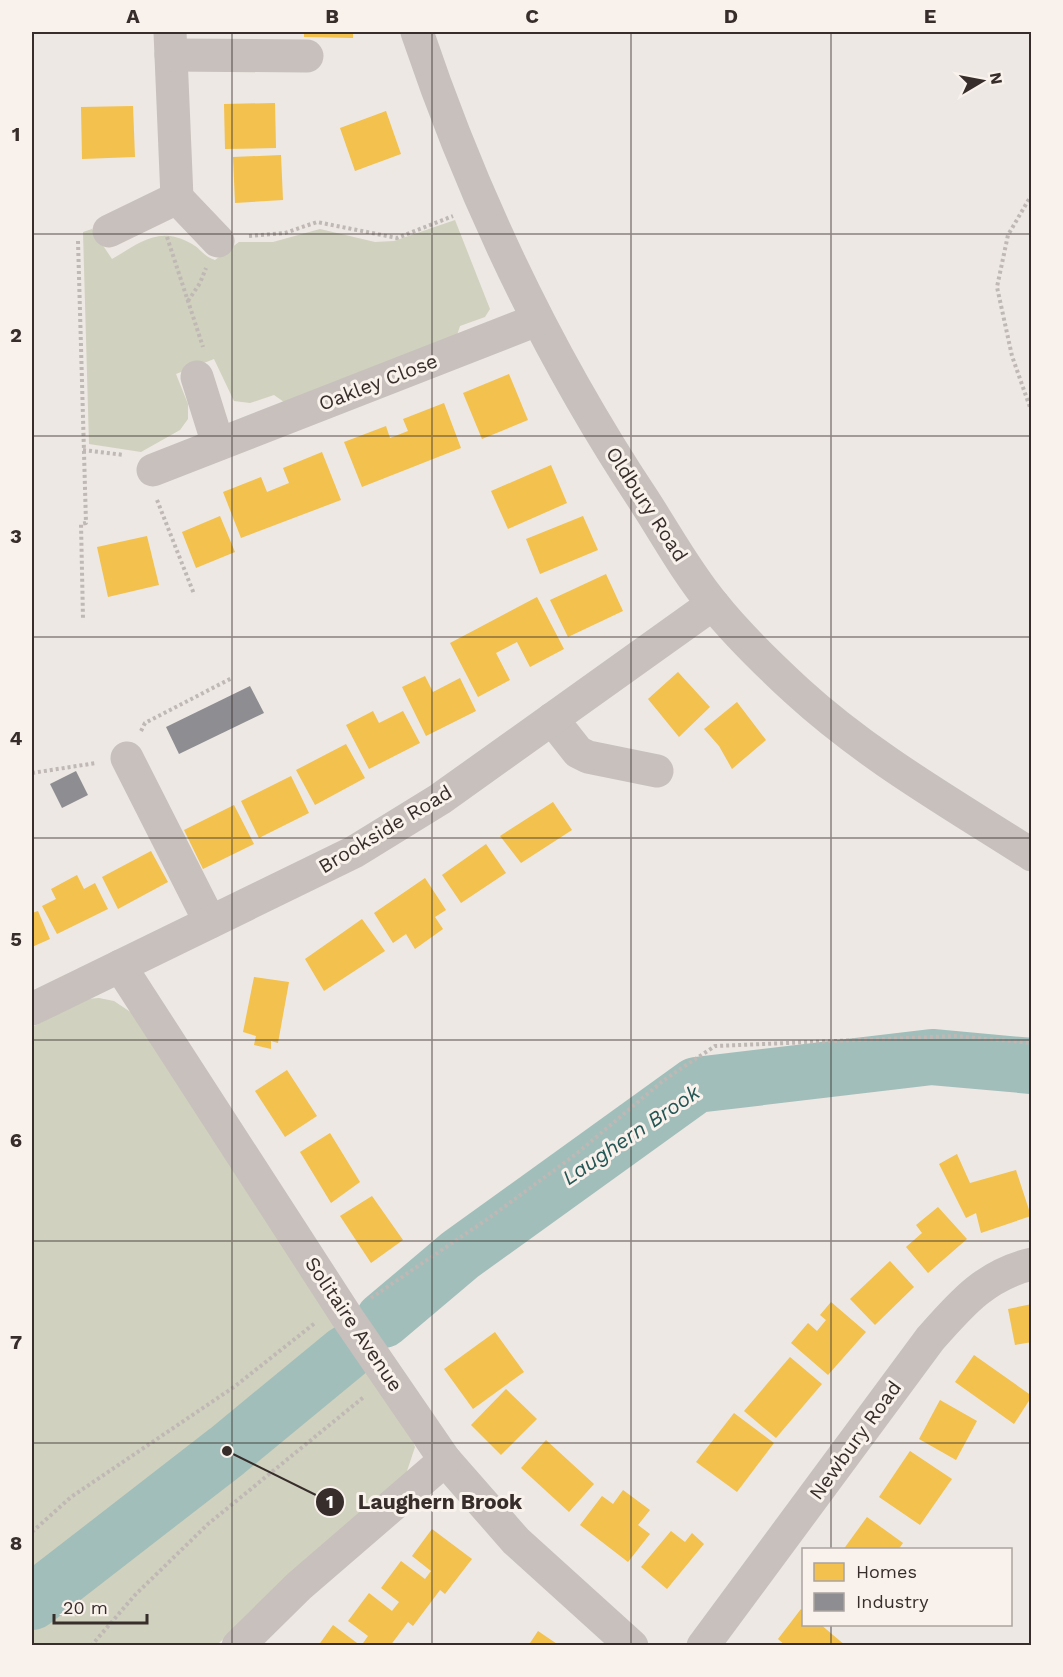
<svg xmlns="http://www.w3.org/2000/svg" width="1063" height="1677" viewBox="0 0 1063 1677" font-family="'Work Sans',sans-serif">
  <rect width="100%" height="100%" fill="#ede8e3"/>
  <g fill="#d0d1be">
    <path d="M455 220 490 309 485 317 460 326 457 335 284 402 274 395 250 403 234 401 214 359 176 374 188 404V419L180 430 141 452 89 444 83 232 92 229 112 259C140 243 159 225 192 244 201 249 203 256 215 260L239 242H273L320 229 375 242 394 241Z"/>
    <polygon points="99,998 114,1001 132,1013 410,1434 415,1447 406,1474 278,1587 217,1645 32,1646 32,1027 87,999"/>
  </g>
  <g fill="#f2c14e">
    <polygon points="304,32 353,32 353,38 304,37"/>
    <polygon points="275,103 276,148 225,149 224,104"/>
    <polygon points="133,106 135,157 82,159 81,107"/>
    <polygon points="386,111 401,154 355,171 340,128"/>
    <polygon points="281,155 283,200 235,203 233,157"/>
    <polygon points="509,374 528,420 482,439 463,393"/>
    <polygon points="444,403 461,448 362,487 344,442 386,426 390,438 408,431 403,419"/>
    <polygon points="322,452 341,500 241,538 223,492 261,477 267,492 289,483 283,468"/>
    <polygon points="551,465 567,503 508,529 491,491"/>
    <polygon points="220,516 235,552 196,568 182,532"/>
    <polygon points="583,516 598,550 540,574 526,539"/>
    <polygon points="147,536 159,585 108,597 97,547"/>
    <polygon points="606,574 623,611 568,637 550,600"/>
    <polygon points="537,597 564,649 530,667 517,642 496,653 510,680 478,697 450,643"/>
    <polygon points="678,672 710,707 679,737 648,699"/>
    <polygon points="425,676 433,692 460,678 476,711 426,736 402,687"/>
    <polygon points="737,702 766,740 732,769 719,746 704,729"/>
    <polygon points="373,711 379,723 403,711 420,743 369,769 346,725"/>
    <polygon points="346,744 365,778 315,805 296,770"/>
    <polygon points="291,776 309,813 259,838 241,801"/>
    <polygon points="553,802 572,830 521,863 500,836"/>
    <polygon points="234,805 254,844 203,869 184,830"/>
    <polygon points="486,844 506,873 461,903 442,875"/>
    <polygon points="151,851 168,882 118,909 102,877"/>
    <polygon points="77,875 84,889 95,883 108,909 57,934 42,906 56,899 51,889"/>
    <polygon points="425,878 446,910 435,917 443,929 415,949 406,934 393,943 374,913"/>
    <polygon points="38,911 50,939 32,947 32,913"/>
    <polygon points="362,919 385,951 324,991 305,959"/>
    <polygon points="254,977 289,982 278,1043 271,1041 271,1049 254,1045 256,1036 243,1032"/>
    <polygon points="287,1070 317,1116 285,1137 255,1091"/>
    <polygon points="330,1133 360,1182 331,1203 300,1152"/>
    <polygon points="957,1154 970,1183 1016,1170 1031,1216 981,1233 976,1213 966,1218 939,1164"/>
    <polygon points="372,1196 403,1240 371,1263 340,1216"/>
    <polygon points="938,1207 967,1239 928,1273 906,1247 922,1233 916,1225"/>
    <polygon points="890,1261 914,1287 875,1325 850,1299"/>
    <polygon points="831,1302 866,1332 828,1375 791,1343 808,1323 817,1331 826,1320 820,1315"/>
    <polygon points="1032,1304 1032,1342 1015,1345 1008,1309"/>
    <polygon points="495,1332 524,1372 473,1409 444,1369"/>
    <polygon points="974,1355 1032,1396 1014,1424 955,1382"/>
    <polygon points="790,1357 822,1384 776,1438 744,1411"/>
    <polygon points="506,1389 537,1419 501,1455 471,1425"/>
    <polygon points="940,1400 977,1421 956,1460 919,1439"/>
    <polygon points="734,1413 774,1443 737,1492 696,1462"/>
    <polygon points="546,1440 594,1484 569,1512 521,1468"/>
    <polygon points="910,1451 952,1479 920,1525 879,1497"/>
    <polygon points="623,1490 650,1510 638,1525 650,1534 628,1562 580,1525 602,1496 613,1504"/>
    <polygon points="867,1517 903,1543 898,1550 843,1550"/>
    <polygon points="432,1529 472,1559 445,1594 440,1590 413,1626 408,1622 390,1646 361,1646 368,1636 348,1621 369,1593 392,1611 399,1602 381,1588 401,1561 425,1579 431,1571 412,1556"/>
    <polygon points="671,1531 685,1542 692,1533 704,1544 667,1589 641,1567"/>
    <polygon points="801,1609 804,1612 804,1624 820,1624 846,1646 786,1646 778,1639"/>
    <polygon points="333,1625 361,1646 318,1646"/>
    <polygon points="538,1631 560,1646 528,1646"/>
  </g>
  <g fill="#8d8d92">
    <polygon points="250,686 264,713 179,754 166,727"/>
    <polygon points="76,771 88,795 62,808 50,784"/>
  </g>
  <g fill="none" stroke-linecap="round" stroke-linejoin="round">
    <g stroke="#a1beba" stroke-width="56">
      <polyline points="383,1320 460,1255 696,1085 932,1057 1032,1066"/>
      <polyline points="32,1602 227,1451 346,1353"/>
    </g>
    <g stroke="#bfb8b5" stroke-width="4" stroke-dasharray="3 3" stroke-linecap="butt">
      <polyline points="1032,194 1008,235 997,287 1012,356 1032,413"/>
      <polyline points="249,236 285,233 317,222 397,238 453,216"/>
      <polyline points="167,237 203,347"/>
      <polyline points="78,241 86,523 81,524 83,619"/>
      <polyline points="188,301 200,283 206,268"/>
      <polyline points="83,450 124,455"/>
      <polyline points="157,500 194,594"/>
      <polyline points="141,731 145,723 232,678"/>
      <polyline points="32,773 96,763"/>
      <polyline points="371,1298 489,1218 575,1155 664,1080 715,1046 954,1036 1032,1043"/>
      <polyline points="32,1532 71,1497 234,1387 315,1323"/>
      <polyline points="91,1646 135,1595 208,1524 365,1396"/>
    </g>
    <g stroke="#c7c0bc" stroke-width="33">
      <polyline points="170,32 177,198 218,241"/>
      <path d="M417 32C473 198 548 356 645 502 667 536 687 573 713 604 735 632 770 666 797 691 868 756 951 803 1032 855"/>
      <polyline points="171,55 307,56"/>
      <polyline points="109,231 177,198"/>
      <polyline points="197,377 218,444"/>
      <polyline points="153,470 537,320"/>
      <polyline points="552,719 578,752 588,757 657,771"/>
      <polyline points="127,758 210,922"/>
      <polyline points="120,966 347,1317 445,1460 516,1541 632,1646"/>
      <polyline points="32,1009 354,852 440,799 713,604"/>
      <polyline points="238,1646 299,1586 445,1460"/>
      <path d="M703 1646 930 1339C961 1304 985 1275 1032 1264"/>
    </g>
  </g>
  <path fill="none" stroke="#372d2a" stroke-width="1.5" stroke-opacity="0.55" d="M232 32V1646M432 32V1646M631 32V1646M831 32V1550M32 234H1032M32 436H1032M32 637H1032M32 838H1032M32 1040H1032M32 1241H1032M32 1443H1032M831 1624V1646"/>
  <g text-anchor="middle" stroke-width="6" stroke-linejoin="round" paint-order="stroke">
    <g font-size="20" fill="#372d2a" stroke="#f9f1ec">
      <text transform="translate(378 382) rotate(-21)" y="7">Oakley Close</text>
      <text transform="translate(647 504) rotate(57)" y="7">Oldbury Road</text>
      <text transform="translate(385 829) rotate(-31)" y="7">Brookside Road</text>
      <text transform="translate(354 1324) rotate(56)" y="7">Solitaire Avenue</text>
      <text transform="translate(855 1440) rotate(-54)" y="7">Newbury Road</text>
    </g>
    <g font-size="21" font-style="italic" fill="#235654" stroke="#f9f1ec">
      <text transform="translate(631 1135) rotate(-34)" y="7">Laughern Brook</text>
    </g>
  </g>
  <path fill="none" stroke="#372d2a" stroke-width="2" d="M227 1451L330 1502"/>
  <g fill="#372d2a" stroke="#f9f1ec" stroke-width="2">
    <circle cx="227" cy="1451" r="6"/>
    <circle cx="330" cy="1502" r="15"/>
  </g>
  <g font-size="18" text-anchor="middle" font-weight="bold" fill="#fff">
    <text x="330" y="1508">1</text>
  </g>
  <g font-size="21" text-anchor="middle" font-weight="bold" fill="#372d2a" stroke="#f9f1ec" stroke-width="6" stroke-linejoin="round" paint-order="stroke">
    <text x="440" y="1509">Laughern Brook</text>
  </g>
  <rect width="1063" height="1677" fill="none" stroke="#f9f1ec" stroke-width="66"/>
  <rect x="802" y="1548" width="210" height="78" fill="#f9f1ec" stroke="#aba39e" stroke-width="1.5"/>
  <rect x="814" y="1563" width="30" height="18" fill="#f2c14e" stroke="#aba39e" stroke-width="1.5"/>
  <text x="856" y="1578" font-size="18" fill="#372d2a">Homes</text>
  <rect x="814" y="1593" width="30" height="18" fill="#8d8d92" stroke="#aba39e" stroke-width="1.5"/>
  <text x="856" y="1608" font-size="18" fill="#372d2a">Industry</text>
  <g transform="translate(982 81) rotate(80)" stroke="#f9f1ec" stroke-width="4.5" paint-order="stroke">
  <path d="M0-4.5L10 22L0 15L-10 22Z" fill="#372d2a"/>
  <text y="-9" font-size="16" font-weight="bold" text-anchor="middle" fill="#372d2a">N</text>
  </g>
  <path d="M54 1614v9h93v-9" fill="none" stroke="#372d2a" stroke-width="3"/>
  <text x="63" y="1614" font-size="18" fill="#372d2a" stroke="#f9f1ec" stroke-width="4.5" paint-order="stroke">20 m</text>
  <rect x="33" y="33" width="997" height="1611" fill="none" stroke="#372d2a" stroke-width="2"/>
  <g font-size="20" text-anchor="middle" font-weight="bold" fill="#372d2a">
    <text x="133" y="23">A</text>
    <text x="332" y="23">B</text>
    <text x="532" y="23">C</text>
    <text x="731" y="23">D</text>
    <text x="930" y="23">E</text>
    <text x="16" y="141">1</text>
    <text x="16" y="342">2</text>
    <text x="16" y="543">3</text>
    <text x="16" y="745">4</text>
    <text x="16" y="946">5</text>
    <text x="16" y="1147">6</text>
    <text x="16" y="1349">7</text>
    <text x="16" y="1550">8</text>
  </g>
</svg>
